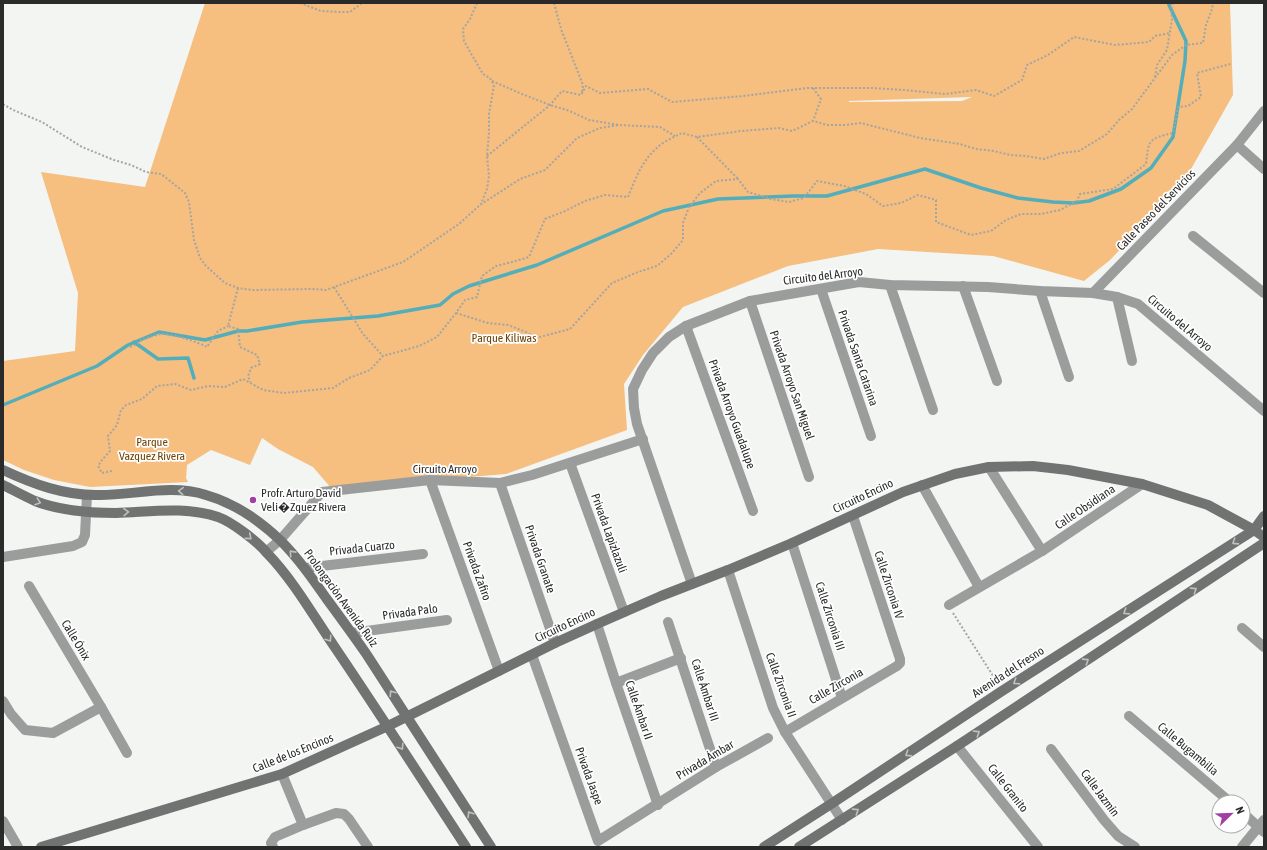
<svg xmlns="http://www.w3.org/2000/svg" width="1267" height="850" viewBox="0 0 1267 850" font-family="'Asap Condensed',sans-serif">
  <rect width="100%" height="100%" fill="#f2f5f1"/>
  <path fill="#f6be7f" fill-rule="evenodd" d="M205 3H1230L1233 95 1183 183 1110 260 1084 281 993 256 878 249 788 266 683 307 643 355 624 384 627 430 506 474 331 488 313 467 278 449 262 438 250 465 211 450 187 465 186 478 188 482 90 487 54 480 24 470 3 460V361L75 351 78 293 41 172 145 187ZM972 97 962 101 849 102V101Z"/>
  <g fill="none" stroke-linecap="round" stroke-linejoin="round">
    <g stroke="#52aebb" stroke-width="3.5">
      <polyline points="134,342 158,359 188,358 194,378"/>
      <polyline points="3,405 97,366 128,345 159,332 205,340 238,331 247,331 302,322 378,316 440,305 453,294 469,286 537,265 663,211 718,199 793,196 827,196 925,169 981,188 1018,198 1053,202 1073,203 1089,201 1121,189 1151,168 1173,137 1185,61 1186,41 1169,5 1169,3"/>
    </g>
    <g stroke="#a3a5a2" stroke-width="2" stroke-dasharray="2 2" stroke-linecap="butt">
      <polyline points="300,3 321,11 340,12 350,12 362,3"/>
      <polyline points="477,3 470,19 463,29 464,41 469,50 483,74 490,78 494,85 489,114 489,132 487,156 489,176 487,189 481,204"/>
      <polyline points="554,3 561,29 583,85 582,92"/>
      <polyline points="1155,77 1157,65 1167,50 1172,19 1171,9 1173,3"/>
      <polyline points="492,81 522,94 550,105 567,110 589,120 619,125 660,127 675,136"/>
      <polyline points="813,88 821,99 813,121"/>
      <polyline points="3,104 13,110 42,122 82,147 114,160 131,165 146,172 161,174 179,188 185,193 189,202 194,240 200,258 206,266 225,283 238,288 252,290 312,289 326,290 403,262 459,224 480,205 520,179 545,170 577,138 600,128 619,125"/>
      <polyline points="697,137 738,179"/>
      <polyline points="487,156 550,105 562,91 581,95 586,86 600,93 648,89 672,102 743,96 807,88 871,88 905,90 945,94 976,90 994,96 1022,80 1027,65 1048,55 1074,37 1115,45 1149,42 1155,36 1170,33"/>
      <polyline points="334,287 363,334 383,356"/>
      <polyline points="238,288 228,326 238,329 240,347 257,355 260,364 251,368 248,376 250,382"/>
      <path d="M456 313 488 323 508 325 526 332 536 338 570 329 612 283 638 272 657 266 672 253 683 240V223L689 207 700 193 716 181 738 179 748 192 771 199 789 202 804 198 817 181 844 186 866 194 883 206 901 203 918 195 936 200V222L971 235 991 231 1006 220 1021 214H1041L1060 210 1077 201 1080 194 1113 189 1146 164C1149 139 1148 139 1173 133L1178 107 1188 106 1201 97 1197 73 1230 64"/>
      <path d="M130 347 139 343 142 339C148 338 155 335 161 334 174 334 195 341 207 347L218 331 228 326"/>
      <path d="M112 471 102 473 98 466 102 460 110 451 108 436 117 425 121 410 126 405 142 399 157 386 175 384 191 390 208 386 225 387 243 379 263 390 284 393 333 388 349 378 370 370 383 356 419 346 437 337 456 313 465 300 477 297 482 276 496 266 512 262 529 257 545 219 565 211 585 201 605 195 628 197C636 177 644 156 663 143 669 139 676 136 682 133L697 137 741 131 779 128 792 131 813 121 827 125H845L861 123 920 138 960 144 976 149 994 151 1010 155 1026 156 1044 159 1061 153 1079 151 1107 134 1119 120 1132 109 1172 55 1186 45 1203 43 1206 25 1212 9 1213 3"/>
      <polyline points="953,613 997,682"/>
    </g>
    <g stroke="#9b9d9c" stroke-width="10">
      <polyline points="1237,145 1264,169"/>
      <polyline points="1193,236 1264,293"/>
      <polyline points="890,285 933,410"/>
      <polyline points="963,286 997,381"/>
      <polyline points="821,289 871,436"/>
      <polyline points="1040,291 1069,377"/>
      <polyline points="1093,293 1237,145 1264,111"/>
      <polyline points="1117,297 1132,361"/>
      <polyline points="750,301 809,477"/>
      <polyline points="686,326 753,511"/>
      <polyline points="570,463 624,612"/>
      <polyline points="989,467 1042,551"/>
      <polyline points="430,480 499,671"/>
      <polyline points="500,483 555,643"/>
      <polyline points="922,485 979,587"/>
      <polyline points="792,543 842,698"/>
      <polyline points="266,552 280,540 322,492 430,480 500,483 532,475 643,439"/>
      <polyline points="3,557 73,546 82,542 85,535 87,495"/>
      <polyline points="305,568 423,554"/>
      <polyline points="728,570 773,708 785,732 842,820"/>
      <polyline points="692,584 637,424 634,408 633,389 642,370 653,353 669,337 686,326 750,301 859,282 890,285 988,287 1040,291 1093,293 1117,297 1138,304 1264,411"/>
      <polyline points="29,586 101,707 127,753"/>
      <polyline points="949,605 1042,551 1142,484"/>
      <polyline points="668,622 716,767"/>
      <polyline points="597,624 616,683 658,805"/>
      <polyline points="1242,628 1264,647"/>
      <polyline points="352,633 447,620"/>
      <polyline points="532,655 598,841 716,767 768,738"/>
      <polyline points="616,683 681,658"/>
      <polyline points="3,701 11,714 25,730 53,733 101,707"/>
      <polyline points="1129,716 1230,802"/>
      <polyline points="785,732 897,666 900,663 900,659 853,516"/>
      <polyline points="957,746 1038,847"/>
      <polyline points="1051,749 1104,820 1118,836 1135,847"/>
      <polyline points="282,774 303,825"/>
      <polyline points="1243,813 1264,832"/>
      <polyline points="3,821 18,847"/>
      <polyline points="273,847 271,843 275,837 303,825 336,813 344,814 349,819 368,847"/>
      <polyline points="1242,847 1264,820"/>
    </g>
    <g stroke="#707372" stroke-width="10">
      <path d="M3 470C33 484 65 496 100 495 134 495 172 484 206 495 234 503 259 520 280 540 298 558 312 578 326 598 340 617 354 636 367 655 409 719 450 783 491 847"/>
      <path d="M3 485C13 490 24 496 35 501 60 511 89 513 116 513 150 512 185 506 218 517 232 522 257 541 267 553 294 581 314 617 336 649 380 714 423 781 466 847"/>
      <polyline points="41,847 282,774 388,726 555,643 597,624 661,596 728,570 792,543 903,492 955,474 989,467 1033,466 1068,470 1142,484 1208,505 1254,530 1264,537"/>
      <polyline points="764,847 831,804 1002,691 1254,530 1264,516"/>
      <polyline points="799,847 957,746 1264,543"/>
    </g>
  </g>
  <defs><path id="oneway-chevron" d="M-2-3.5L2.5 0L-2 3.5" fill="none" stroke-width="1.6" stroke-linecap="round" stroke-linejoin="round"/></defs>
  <g stroke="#bfc0c0">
    <use href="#oneway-chevron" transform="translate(181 491) rotate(-176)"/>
    <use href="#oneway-chevron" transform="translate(38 502) rotate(19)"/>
    <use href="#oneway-chevron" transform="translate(126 512) rotate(-2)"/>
    <use href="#oneway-chevron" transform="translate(249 537) rotate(40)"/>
    <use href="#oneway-chevron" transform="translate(1235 542) rotate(147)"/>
    <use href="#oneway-chevron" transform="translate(292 553) rotate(-132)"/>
    <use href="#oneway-chevron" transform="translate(1194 590) rotate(-33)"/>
    <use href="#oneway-chevron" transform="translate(1126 612) rotate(147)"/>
    <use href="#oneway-chevron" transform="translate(329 639) rotate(56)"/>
    <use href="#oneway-chevron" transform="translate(1086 661) rotate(-33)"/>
    <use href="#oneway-chevron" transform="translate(1016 682) rotate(147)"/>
    <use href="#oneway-chevron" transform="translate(392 693) rotate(-124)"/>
    <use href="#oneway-chevron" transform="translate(977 733) rotate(-33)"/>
    <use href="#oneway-chevron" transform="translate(401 747) rotate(57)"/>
    <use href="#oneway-chevron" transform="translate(908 754) rotate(147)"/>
    <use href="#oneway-chevron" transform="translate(856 811) rotate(-33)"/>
    <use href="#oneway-chevron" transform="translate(470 814) rotate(-122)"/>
  </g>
  <circle fill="#a13fa5" stroke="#fff" stroke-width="1.5" cx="253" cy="500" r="4"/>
  <g text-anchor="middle" stroke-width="3.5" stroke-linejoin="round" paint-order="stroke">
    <g font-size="12" fill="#292a29" stroke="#fff">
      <text transform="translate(1156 210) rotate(-46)" y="4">Calle Paseo del Servicios</text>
      <text transform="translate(823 276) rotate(-7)" y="4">Circuito del Arroyo</text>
      <text transform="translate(1180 323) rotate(40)" y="4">Circuito del Arroyo</text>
      <text transform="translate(858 358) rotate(71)" y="4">Privada Santa Catarina</text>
      <text transform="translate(792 385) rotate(71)" y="4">Privada Arroyo San Miguel</text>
      <text transform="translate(732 414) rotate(70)" y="4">Privada Arroyo Guadalupe</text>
      <text x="445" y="473">Circuito Arroyo</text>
      <text transform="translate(863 496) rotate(-25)" y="4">Circuito Encino</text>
      <text transform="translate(1085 507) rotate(-34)" y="4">Calle Obsidiana</text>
      <text transform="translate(609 533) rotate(70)" y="4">Privada Lapizlazuli</text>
      <text transform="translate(362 548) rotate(-6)" y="4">Privada Cuarzo</text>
      <text transform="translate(540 559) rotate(71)" y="4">Privada Granate</text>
      <text transform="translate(477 571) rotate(70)" y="4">Privada Zafiro</text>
      <text transform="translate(889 585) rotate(72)" y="4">Calle Zirconia IV</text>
      <text transform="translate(341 598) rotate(54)" y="4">Prolongación Avenida Ruíz</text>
      <text transform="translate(410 612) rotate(-8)" y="4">Privada Palo</text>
      <text transform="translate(830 616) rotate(72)" y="4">Calle Zirconia III</text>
      <text transform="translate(565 625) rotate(-25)" y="4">Circuito Encino</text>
      <text transform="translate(76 640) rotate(59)" y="4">Calle Ónix</text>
      <text transform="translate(1008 672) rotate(-33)" y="4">Avenida del Fresno</text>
      <text transform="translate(781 685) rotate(70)" y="4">Calle Zirconia II</text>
      <text transform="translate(836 686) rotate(-30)" y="4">Calle Zirconia</text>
      <text transform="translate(705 690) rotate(72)" y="4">Calle Ámbar III</text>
      <text transform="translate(639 710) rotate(71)" y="4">Calle Ámbar II</text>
      <text transform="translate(1188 749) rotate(40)" y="4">Calle Bugambilia</text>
      <text transform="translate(293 753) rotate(-22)" y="4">Calle de los Encinos</text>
      <text transform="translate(705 760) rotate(-31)" y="4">Privada Ámbar</text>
      <text transform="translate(589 776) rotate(70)" y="4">Privada Jaspe</text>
      <text transform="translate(1008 788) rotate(52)" y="4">Calle Granito</text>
      <text transform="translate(1100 793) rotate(53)" y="4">Calle Jazmín</text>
    </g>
    <g font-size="12" fill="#6c4306" stroke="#fff">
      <text x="504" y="342">Parque Kiliwas</text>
      <text x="152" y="446">Parque<tspan x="152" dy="14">Vazquez Rivera</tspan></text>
    </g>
    <g font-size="12" fill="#292a29" stroke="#fff" text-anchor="start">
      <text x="261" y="497">Profr. Arturo David<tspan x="261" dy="14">Veli�Zquez Rivera</tspan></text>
    </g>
  </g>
  <rect width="1267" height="850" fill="none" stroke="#292a29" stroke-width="8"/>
  <g transform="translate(1231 814) rotate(67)"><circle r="19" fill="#ffffff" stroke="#a9aaa9"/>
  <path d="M0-3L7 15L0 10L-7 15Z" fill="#a13fa5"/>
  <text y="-6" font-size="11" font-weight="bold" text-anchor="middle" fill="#292a29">N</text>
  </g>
</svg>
